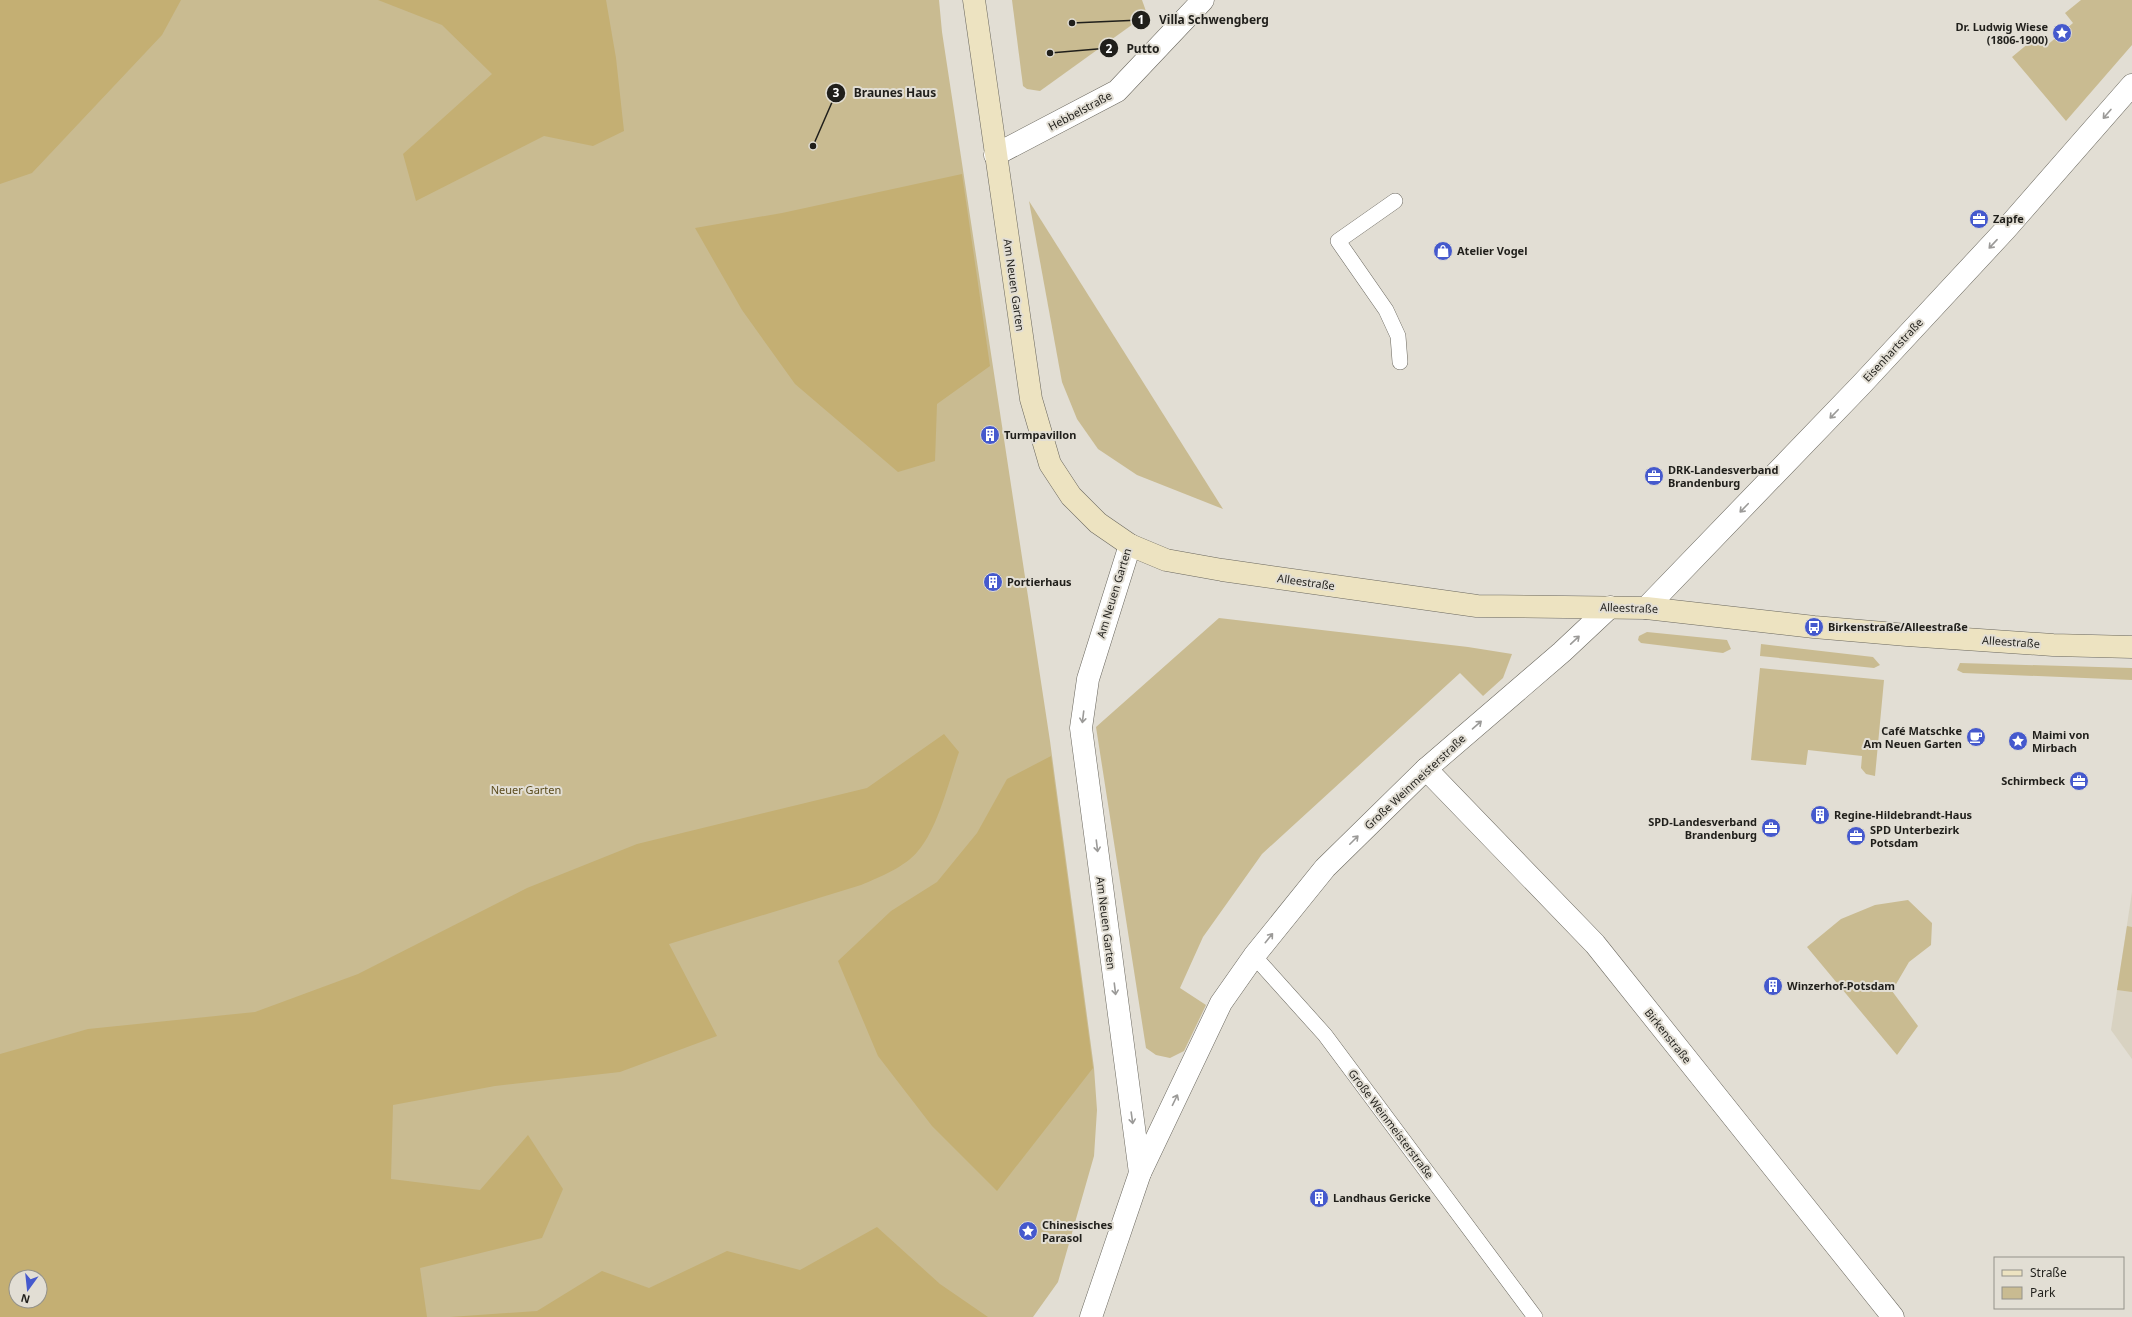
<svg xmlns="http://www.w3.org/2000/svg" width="2132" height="1317" viewBox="0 0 2132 1317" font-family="'Noto Sans',sans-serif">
  <rect width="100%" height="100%" fill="#e2ded4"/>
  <polygon fill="#d8d2c1" points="2132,892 2132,1059 2111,1030"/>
  <g fill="#c9bb91" fill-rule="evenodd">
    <path d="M0 0H939L942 32 1050 741 1094 1068 1097 1110 1094 1156 1058 1282 1033 1317H0ZM16 1277H40V1301H16Z"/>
    <polygon points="1012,0 1142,0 1147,14 1040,91 1027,89 1023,86"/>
    <polygon points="2081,0 2132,0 2132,45 2066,121 2012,57 2036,37 2045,47 2073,23 2065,13"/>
    <polygon points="1029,201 1223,509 1137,475 1098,449 1077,419 1062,382"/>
    <polygon points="1219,618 1468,647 1512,654 1503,678 1483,696 1460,673 1262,854 1203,937 1180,988 1206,1005 1184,1051 1170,1058 1156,1055 1146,1048 1096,727"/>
    <polygon points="1647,632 1727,640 1731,649 1723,653 1641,643 1638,640 1639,636"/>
    <polygon points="1761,644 1873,657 1880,665 1874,668 1760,656"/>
    <polygon points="1960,663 2132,668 2132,680 1963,673 1957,670"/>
    <polygon points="1760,668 1884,680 1875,776 1866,774 1861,768 1862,756 1808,750 1806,765 1751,760"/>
    <polygon points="1908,900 1932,923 1931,945 1909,962 1892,991 1918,1026 1897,1055 1807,947 1841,919 1875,905"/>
    <polygon points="2127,926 2132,927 2132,992 2117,990"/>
  </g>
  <g fill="#c4af73" fill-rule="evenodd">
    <polygon points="0,0 181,0 162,35 32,173 0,184"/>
    <polygon points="378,0 606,0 616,58 624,131 593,146 544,136 416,201 403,154 492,74 442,25"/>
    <polygon points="962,174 990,366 937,404 935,461 898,472 795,384 742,310 695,228 782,213"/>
    <path d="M944 734 959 752C949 781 938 828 918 851 905 867 880 877 861 885L669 944 717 1036 620 1072 495 1086 393 1105 391 1179 480 1190 528 1135 563 1189 542 1238 420 1268 427 1317H0V1054L88 1029 255 1012 358 974 527 888 637 844 867 788ZM16 1277H40V1301H16Z"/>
    <polygon points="1051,756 1093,1068 997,1191 932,1126 878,1056 838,961 891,911 937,882 977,833 1007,779"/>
    <polygon points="877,1227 940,1284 988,1317 450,1317 537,1311 602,1271 649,1288 727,1251 800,1270"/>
  </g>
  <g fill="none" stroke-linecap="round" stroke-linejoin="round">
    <defs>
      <g id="lane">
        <polyline points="1395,201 1338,241 1386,310 1398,336 1400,362"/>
        <polyline points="1254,956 1325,1035 1535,1317"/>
      </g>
      <g id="street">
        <polyline points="995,155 1117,91 1203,0"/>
        <polyline points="1130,545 1088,679 1081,728 1140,1173"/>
        <polyline points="1646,608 1861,385 2006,229 2132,85"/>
        <polyline points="1426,769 1595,944 1893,1317"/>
        <polyline points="1091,1317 1140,1173 1221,1003 1254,956 1325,868 1426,769 1562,652 1610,607"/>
      </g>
      <polyline id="secondary" points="974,0 1031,399 1050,464 1071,496 1098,523 1130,545 1166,560 1222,570 1477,606 1646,608 1814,627 1907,635 2053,645 2132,647"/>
    </defs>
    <use href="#lane" stroke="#6a675e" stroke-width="16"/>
    <use href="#street" stroke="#6a675e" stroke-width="23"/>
    <use href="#secondary" stroke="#6a675e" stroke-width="23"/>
    <use href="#lane" stroke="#fff" stroke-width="15"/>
    <use href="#street" stroke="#fff" stroke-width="22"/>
    <use href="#secondary" stroke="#ede3c1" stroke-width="22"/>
  </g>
  <defs><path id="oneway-shaft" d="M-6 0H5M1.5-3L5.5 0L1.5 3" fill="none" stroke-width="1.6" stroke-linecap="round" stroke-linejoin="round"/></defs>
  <g stroke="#9b9a98">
    <use href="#oneway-shaft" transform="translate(2107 114) rotate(131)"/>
    <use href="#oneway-shaft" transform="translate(1993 244) rotate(133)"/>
    <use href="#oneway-shaft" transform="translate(1834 414) rotate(134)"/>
    <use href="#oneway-shaft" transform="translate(1744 508) rotate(134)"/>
    <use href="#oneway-shaft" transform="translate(1575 640) rotate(-43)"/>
    <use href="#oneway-shaft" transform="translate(1083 717) rotate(97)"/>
    <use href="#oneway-shaft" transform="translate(1477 725) rotate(-41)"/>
    <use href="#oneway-shaft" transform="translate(1354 840) rotate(-45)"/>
    <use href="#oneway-shaft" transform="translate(1097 846) rotate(83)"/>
    <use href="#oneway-shaft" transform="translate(1269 938) rotate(-51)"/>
    <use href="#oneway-shaft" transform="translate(1115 989) rotate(83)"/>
    <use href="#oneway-shaft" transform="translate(1175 1100) rotate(-64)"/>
    <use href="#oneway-shaft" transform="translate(1132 1118) rotate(82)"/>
  </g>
  <defs>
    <symbol id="sight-disc" viewBox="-11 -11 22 22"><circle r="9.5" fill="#4559cd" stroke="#e2ded4"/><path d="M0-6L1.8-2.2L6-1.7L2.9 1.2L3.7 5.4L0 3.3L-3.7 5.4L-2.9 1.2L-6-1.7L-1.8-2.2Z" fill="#fff"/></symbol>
    <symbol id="office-disc" viewBox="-11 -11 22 22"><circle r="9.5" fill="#4559cd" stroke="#e2ded4"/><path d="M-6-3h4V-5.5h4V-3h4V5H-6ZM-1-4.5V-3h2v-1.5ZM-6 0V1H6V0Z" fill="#fff"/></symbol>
    <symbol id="shop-disc" viewBox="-11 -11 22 22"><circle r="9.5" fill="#4559cd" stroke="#e2ded4"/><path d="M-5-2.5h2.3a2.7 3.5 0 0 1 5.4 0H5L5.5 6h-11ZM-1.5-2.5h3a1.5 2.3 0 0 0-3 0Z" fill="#fff"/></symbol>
    <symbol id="building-disc" viewBox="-11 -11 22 22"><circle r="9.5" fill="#4559cd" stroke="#e2ded4"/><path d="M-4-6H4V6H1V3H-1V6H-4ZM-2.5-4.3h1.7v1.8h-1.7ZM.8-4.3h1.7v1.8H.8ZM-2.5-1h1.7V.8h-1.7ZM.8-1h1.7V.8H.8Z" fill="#fff"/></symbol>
    <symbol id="bus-disc" viewBox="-11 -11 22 22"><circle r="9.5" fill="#4559cd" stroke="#e2ded4"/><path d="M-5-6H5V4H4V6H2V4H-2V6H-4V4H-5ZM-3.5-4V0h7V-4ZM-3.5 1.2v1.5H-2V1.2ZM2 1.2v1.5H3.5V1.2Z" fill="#fff"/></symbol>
    <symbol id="cafe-disc" viewBox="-11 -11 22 22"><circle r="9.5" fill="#4559cd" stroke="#e2ded4"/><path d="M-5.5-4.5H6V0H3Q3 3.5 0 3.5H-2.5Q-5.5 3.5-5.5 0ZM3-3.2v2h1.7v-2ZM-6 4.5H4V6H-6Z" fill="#fff"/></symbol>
  </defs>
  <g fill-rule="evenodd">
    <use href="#sight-disc" x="2051" y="22" width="22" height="22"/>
    <use href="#office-disc" x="1968" y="208" width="22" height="22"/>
    <use href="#shop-disc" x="1432" y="240" width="22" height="22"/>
    <use href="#building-disc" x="979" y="424" width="22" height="22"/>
    <use href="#office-disc" x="1643" y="465" width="22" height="22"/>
    <use href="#building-disc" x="982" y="571" width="22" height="22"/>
    <use href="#bus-disc" x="1803" y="616" width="22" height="22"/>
    <use href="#cafe-disc" x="1965" y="726" width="22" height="22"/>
    <use href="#sight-disc" x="2007" y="730" width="22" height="22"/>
    <use href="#office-disc" x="2068" y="770" width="22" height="22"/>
    <use href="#building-disc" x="1809" y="804" width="22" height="22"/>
    <use href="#office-disc" x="1760" y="817" width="22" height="22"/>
    <use href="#office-disc" x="1845" y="825" width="22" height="22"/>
    <use href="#building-disc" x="1762" y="975" width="22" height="22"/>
    <use href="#building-disc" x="1308" y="1187" width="22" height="22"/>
    <use href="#sight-disc" x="1017" y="1220" width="22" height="22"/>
  </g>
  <g text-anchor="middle" stroke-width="4" stroke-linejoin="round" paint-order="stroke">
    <g font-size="11" font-weight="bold" fill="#201f1b" stroke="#e2ded4" text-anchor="start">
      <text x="2048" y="31" text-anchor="end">Dr. Ludwig Wiese<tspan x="2048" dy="13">(1806-1900)</tspan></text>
      <text x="1993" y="223">Zapfe</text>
      <text x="1457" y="255">Atelier Vogel</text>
      <text x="1004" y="439">Turmpavillon</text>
      <text x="1668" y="474">DRK-Landesverband<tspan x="1668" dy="13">Brandenburg</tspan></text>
      <text x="1007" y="586">Portierhaus</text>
      <text x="1828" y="631">Birkenstraße/Alleestraße</text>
      <text x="1962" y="735" text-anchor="end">Café Matschke<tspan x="1962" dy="13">Am Neuen Garten</tspan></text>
      <text x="2032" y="739">Maimi von<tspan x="2032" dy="13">Mirbach</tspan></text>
      <text x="2065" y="785" text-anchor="end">Schirmbeck</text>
      <text x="1834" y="819">Regine-Hildebrandt-Haus</text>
      <text x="1757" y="826" text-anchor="end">SPD-Landesverband<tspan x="1757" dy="13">Brandenburg</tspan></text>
      <text x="1870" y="834">SPD Unterbezirk<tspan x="1870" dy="13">Potsdam</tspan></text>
      <text x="1787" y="990">Winzerhof-Potsdam</text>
      <text x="1333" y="1202">Landhaus Gericke</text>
      <text x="1042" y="1229">Chinesisches<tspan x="1042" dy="13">Parasol</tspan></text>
    </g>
    <g font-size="11" fill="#201f1b" stroke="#e2ded4">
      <text transform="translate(1080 111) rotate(-28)" y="4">Hebbelstraße</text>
      <text transform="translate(1014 285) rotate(82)" y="4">Am Neuen Garten</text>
      <text transform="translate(1893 350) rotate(-47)" y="4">Eisenhartstraße</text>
      <text transform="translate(1306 582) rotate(8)" y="4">Alleestraße</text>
      <text transform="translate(1114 593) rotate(-73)" y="4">Am Neuen Garten</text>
      <text transform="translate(1629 608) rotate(2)" y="4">Alleestraße</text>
      <text transform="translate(2011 642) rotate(4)" y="4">Alleestraße</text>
      <text transform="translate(1415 782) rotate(-43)" y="4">Große Weinmeisterstraße</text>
      <text transform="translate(1106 923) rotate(83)" y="4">Am Neuen Garten</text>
      <text transform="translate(1668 1036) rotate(51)" y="4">Birkenstraße</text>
      <text transform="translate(1391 1124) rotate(53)" y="4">Große Weinmeisterstraße</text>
    </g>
    <g font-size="11" fill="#5c4d1f" stroke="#e2ded4">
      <text x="526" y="794">Neuer Garten</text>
    </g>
  </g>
  <path fill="none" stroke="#201f1b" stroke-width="1.5" d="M1072 23L1141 20M1050 53L1109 48M813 146L836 93"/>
  <g fill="#201f1b" stroke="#e2ded4" stroke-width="1.5">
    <circle cx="1072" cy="23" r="4"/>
    <circle cx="1050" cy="53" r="4"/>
    <circle cx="813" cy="146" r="4"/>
    <circle cx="1141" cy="20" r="10"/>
    <circle cx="1109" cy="48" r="10"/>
    <circle cx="836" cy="93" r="10"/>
  </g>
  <g font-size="12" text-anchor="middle" font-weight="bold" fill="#fff">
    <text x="1141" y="24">1</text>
    <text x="1109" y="53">2</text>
    <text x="836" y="97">3</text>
  </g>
  <g font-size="12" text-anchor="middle" font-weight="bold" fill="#201f1b" stroke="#e2ded4" stroke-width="4" stroke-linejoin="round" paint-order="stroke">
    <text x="1214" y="24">Villa Schwengberg</text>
    <text x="1143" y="53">Putto</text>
    <text x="895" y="97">Braunes Haus</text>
  </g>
  <rect x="1994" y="1257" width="130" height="52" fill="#e2ded4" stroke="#94928a"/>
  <rect x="2002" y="1270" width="20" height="6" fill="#ede3c1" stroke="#94928a"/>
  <text x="2030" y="1277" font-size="12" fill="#201f1b">Straße</text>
  <rect x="2002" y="1287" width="20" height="12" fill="#c9bb91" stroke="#94928a"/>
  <text x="2030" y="1297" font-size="12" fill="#201f1b">Park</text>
  <g transform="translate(28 1289) rotate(195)"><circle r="19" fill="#e2ded4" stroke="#94928a"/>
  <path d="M0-3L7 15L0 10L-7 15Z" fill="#4559cd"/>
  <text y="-6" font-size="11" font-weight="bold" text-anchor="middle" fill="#201f1b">N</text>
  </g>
</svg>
